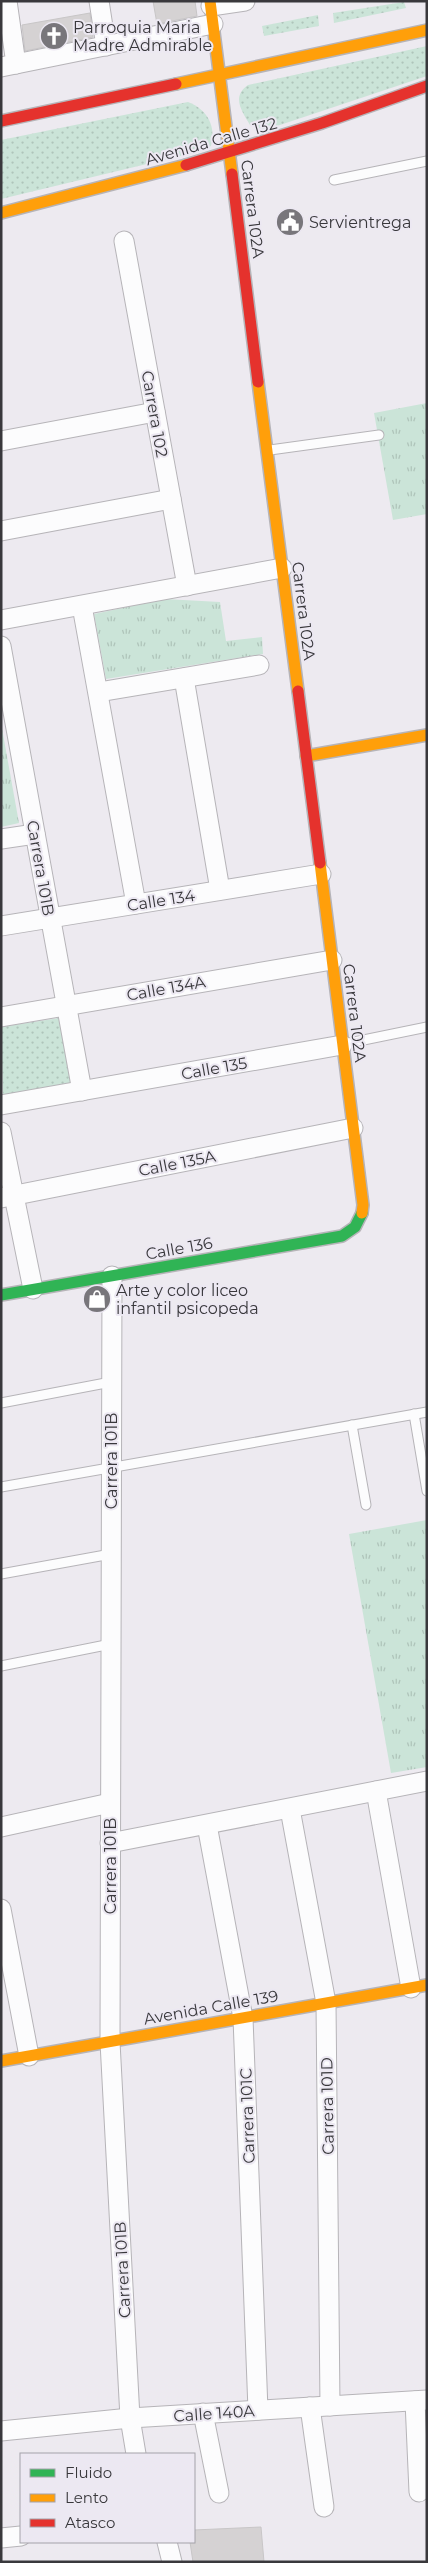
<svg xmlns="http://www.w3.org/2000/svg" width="428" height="2563" viewBox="0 0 428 2563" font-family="Montserrat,sans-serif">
  <defs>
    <pattern id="grass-dots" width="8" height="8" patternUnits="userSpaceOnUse" patternTransform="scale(1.25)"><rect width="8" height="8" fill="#cbe4d8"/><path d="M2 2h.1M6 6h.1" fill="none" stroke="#afc4ba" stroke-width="1.8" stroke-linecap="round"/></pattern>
    <pattern id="park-tufts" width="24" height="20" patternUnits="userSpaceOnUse" patternTransform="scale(1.25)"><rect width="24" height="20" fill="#cbe4d8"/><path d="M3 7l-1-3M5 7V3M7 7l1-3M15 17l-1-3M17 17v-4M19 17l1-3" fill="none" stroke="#afc4ba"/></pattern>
  </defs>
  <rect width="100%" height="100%" fill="#edeaf0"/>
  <g fill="url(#grass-dots)">
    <polygon points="404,2 406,8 334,23 333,13"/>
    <polygon points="318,15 319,26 264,36 262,26"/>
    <path d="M427 46V76L265 130 250 125C242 111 231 97 248 85Z"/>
    <path d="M188 102C208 110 216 126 211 146L201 151 1 199V140Z"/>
    <polygon points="59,1018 72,1085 3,1095 1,1027"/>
  </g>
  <g fill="url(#park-tufts)">
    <polygon points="427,403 427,514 393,520 374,413"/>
    <polygon points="165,599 220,602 226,641 262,637 263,654 106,679 94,614"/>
    <polygon points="1,723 19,823 1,827"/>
    <polygon points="427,1520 427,1767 391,1773 349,1534"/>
  </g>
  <g fill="#d5d2d3" stroke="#c8c6c7">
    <polygon points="153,1 195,1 197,16 157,24"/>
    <polygon points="90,13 93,37 25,51 22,25"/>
    <polygon points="261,2527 264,2562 193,2562 190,2542 194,2542 194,2530"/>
  </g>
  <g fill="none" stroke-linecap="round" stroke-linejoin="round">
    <defs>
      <g id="lane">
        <polyline points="334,180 427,161"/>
        <polyline points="270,450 379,435"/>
        <polyline points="344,1044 427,1027"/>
        <polyline points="1,1403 111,1382"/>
        <polyline points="414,1414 427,1491"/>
        <polyline points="352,1425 366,1505"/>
        <polyline points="1,1487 427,1412"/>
        <polyline points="1,1574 111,1554"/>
        <polyline points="1,1666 111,1644"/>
      </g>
      <g id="street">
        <polyline points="7,1 16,64"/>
        <polyline points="99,1 106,46"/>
        <polyline points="211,6 245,1"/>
        <polyline points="1,67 213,24"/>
        <polyline points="124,241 187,586"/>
        <polyline points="1,441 155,412"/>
        <polyline points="1,531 171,499"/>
        <polyline points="82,606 136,904"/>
        <polyline points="1,620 282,568"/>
        <polyline points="1,646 82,1091"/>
        <polyline points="184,678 220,890"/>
        <polyline points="99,692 259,665"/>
        <polyline points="1,839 35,834"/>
        <polyline points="1,926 321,874"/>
        <polyline points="1,1017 332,960"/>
        <polyline points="1,1105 342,1045"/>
        <polyline points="1,1132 33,1289"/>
        <polyline points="1,1198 353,1128"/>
        <polyline points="112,1276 110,2042 130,2418 136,2454"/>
        <polyline points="376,1791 411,1988"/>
        <polyline points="290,1809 326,2003 330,2406"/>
        <polyline points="207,1825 243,2018 258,2410"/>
        <polyline points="1,1827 110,1803"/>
        <polyline points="110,1843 427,1781"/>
        <polyline points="1,1909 29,2056"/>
        <polyline points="415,2401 419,2492"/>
        <polyline points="310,2407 324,2507"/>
        <polyline points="203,2413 219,2493"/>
        <polyline points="1,2431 130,2418 427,2400"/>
        <polyline points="1,2538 21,2536"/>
        <polyline points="167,2542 172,2562"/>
      </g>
      <polyline id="fast" points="1,1295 342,1236 355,1227 362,1213"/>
      <g id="slow">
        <polyline points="210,1 232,174"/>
        <polyline points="176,84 427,30"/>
        <polyline points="1,213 186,165"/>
        <polyline points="258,382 298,691"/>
        <polyline points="306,756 427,735"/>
        <polyline points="320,863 363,1205 362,1213"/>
        <polyline points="1,2061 427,1985"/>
      </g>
      <g id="jam">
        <polyline points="1,121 176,84"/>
        <polyline points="186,165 322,123 427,86"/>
        <polyline points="232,174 258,382"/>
        <polyline points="298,691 320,863"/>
      </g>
    </defs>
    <use href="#lane" stroke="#b6b4b8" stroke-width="11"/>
    <use href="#street" stroke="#b6b4b8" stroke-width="21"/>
    <use href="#fast" stroke="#b6b4b8" stroke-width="14"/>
    <use href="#slow" stroke="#b6b4b8" stroke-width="14"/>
    <use href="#jam" stroke="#b6b4b8" stroke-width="14"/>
    <use href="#lane" stroke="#fcfcfd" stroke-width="9"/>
    <use href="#street" stroke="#fcfcfd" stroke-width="19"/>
    <use href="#fast" stroke="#30b455" stroke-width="11"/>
    <use href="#slow" stroke="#ff9f0a" stroke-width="11"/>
    <use href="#jam" stroke="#e5322d" stroke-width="11"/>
  </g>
  <defs>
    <symbol id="church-disc" viewBox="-11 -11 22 22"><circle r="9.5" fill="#78767b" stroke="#ece8f2"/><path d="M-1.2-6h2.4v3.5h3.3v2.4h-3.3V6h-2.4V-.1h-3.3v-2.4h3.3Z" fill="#fff"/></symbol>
    <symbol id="civic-disc" viewBox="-11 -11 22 22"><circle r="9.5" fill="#78767b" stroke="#ece8f2"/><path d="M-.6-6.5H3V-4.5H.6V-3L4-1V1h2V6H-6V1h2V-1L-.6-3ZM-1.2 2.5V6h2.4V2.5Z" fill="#fff"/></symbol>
    <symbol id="shop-disc" viewBox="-11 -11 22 22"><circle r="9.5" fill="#78767b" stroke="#ece8f2"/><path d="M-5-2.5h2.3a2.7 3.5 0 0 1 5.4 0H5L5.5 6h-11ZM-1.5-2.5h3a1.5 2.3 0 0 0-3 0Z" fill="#fff"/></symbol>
  </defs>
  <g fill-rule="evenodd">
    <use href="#church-disc" x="38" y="20" width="32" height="32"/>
    <use href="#civic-disc" x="274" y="206" width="32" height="32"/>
    <use href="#shop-disc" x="81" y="1283" width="32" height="32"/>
  </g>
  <g text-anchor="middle" stroke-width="4" stroke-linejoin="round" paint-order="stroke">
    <g font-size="16" fill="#39383c" stroke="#ece8f2" text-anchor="start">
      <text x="73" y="33">Parroquia Maria<tspan x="73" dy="18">Madre Admirable</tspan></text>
      <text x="309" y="228">Servientrega</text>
      <text x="116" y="1296">Arte y color liceo<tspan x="116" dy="18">infantil psicopeda</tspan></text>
    </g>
    <g font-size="16" fill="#39383c" stroke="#ece8f2">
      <text transform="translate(211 141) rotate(-16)" y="6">Avenida Calle 132</text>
      <text transform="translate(253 209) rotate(83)" y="6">Carrera 102A</text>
      <text transform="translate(155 414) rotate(80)" y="6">Carrera 102</text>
      <text transform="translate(304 611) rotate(83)" y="6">Carrera 102A</text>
      <text transform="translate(41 868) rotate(80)" y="6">Carrera 101B</text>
      <text transform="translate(161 900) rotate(-9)" y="6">Calle 134</text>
      <text transform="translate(166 988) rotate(-10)" y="6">Calle 134A</text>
      <text transform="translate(355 1013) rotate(83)" y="6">Carrera 102A</text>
      <text transform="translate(214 1068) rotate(-10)" y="6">Calle 135</text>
      <text transform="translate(177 1163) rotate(-11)" y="6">Calle 135A</text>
      <text transform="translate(179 1248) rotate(-10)" y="6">Calle 136</text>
      <text transform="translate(111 1461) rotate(-90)" y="6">Carrera 101B</text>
      <text transform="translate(110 1866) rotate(-90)" y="6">Carrera 101B</text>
      <text transform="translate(211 2007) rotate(-10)" y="6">Avenida Calle 139</text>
      <text transform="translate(327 2106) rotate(-91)" y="6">Carrera 101D</text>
      <text transform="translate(247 2116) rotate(-92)" y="6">Carrera 101C</text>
      <text transform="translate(122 2270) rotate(-93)" y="6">Carrera 101B</text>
      <text transform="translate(214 2413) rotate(-4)" y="6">Calle 140A</text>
    </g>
  </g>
  <rect width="428" height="2563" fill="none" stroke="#39383c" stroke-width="5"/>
  <rect x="20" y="2453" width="175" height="90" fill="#ece8f2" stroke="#a4a2a9"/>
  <rect x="30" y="2469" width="25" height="8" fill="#30b455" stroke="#a4a2a9"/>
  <text x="65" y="2478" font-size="15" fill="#39383c">Fluido</text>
  <rect x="30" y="2494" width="25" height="8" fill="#ff9f0a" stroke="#a4a2a9"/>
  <text x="65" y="2503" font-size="15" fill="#39383c">Lento</text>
  <rect x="30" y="2519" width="25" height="8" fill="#e5322d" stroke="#a4a2a9"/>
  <text x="65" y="2528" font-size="15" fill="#39383c">Atasco</text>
</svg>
